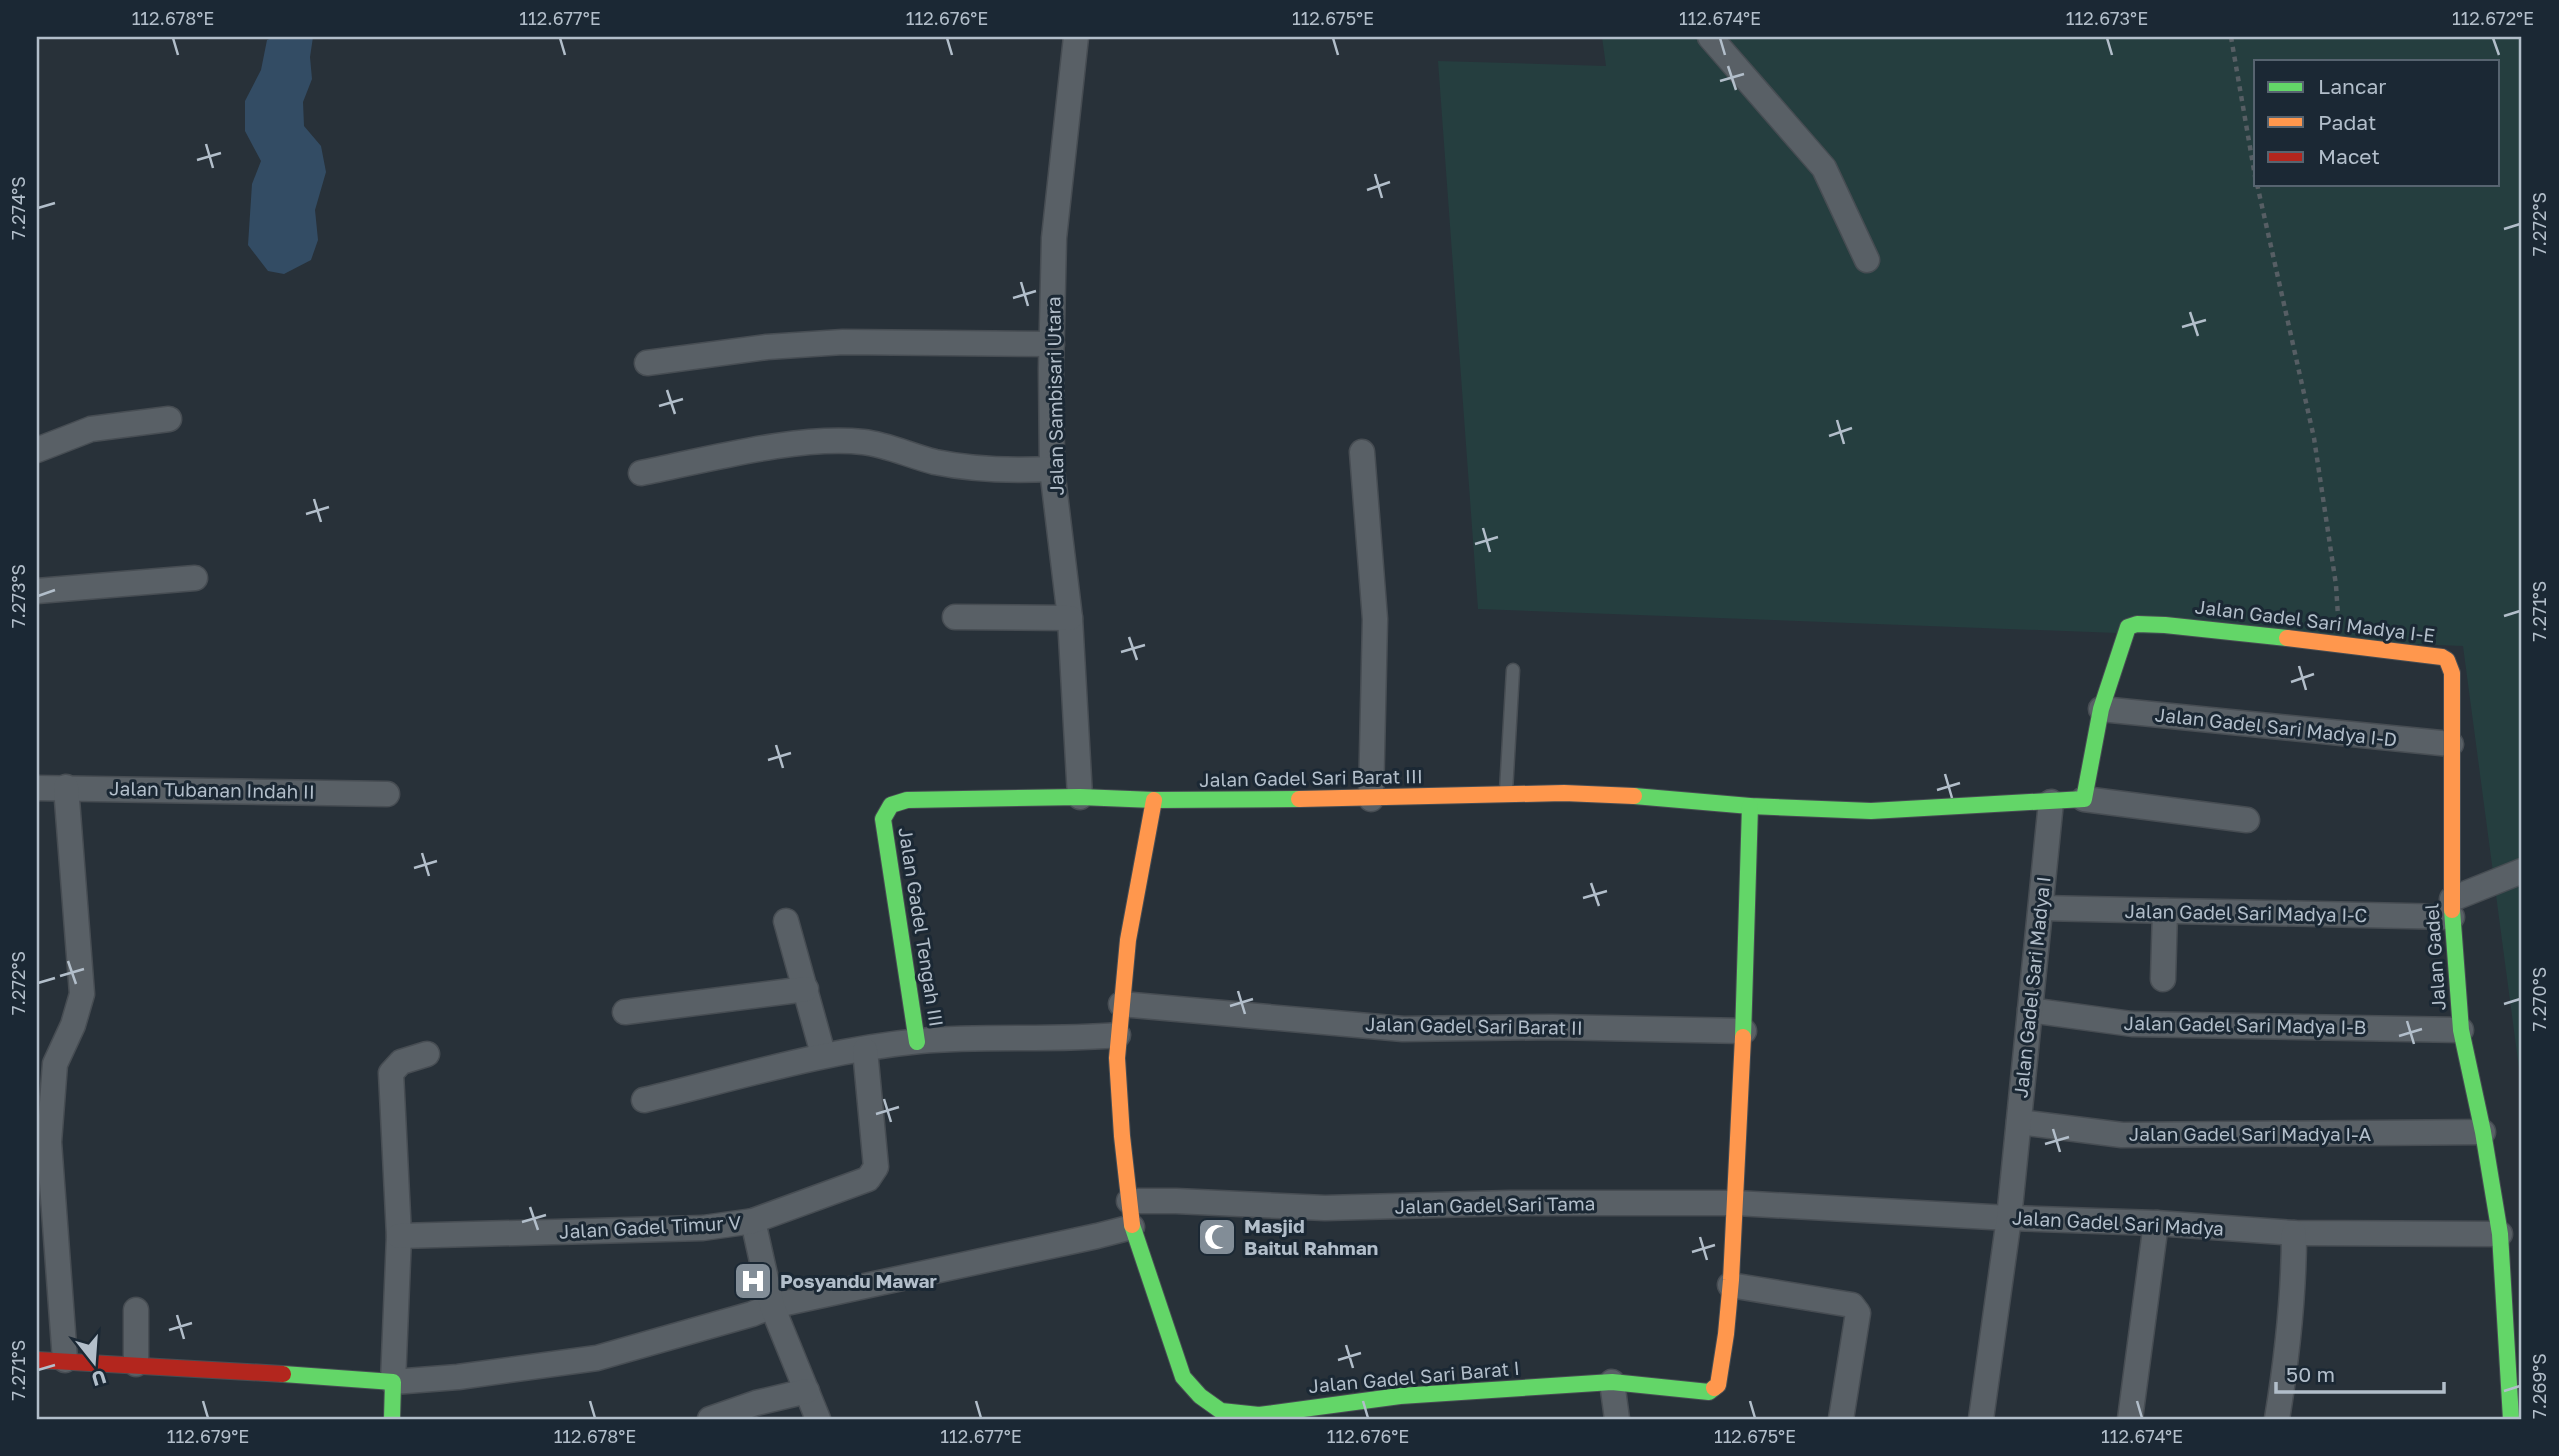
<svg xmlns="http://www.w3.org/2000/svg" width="2559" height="1456" viewBox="0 0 2559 1456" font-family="'Golos Text',sans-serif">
  <rect width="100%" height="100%" fill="#283139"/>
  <path fill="#253e3f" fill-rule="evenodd" d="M1602 37H2522V1091L2463 646 1478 609 1438 61 1606 66ZM2256 61H2498V184H2256Z"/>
  <polygon fill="#334c64" points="274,37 313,37 310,57 312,79 303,102 304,126 321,146 326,172 315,210 318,240 311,260 284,274 268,271 248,245 252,184 261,161 245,131 245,101 261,70 267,40"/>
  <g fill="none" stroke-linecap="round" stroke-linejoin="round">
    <defs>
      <polyline id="lane" points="1506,791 1513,670"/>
      <g id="street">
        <polyline points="1076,37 1054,238 1051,369 1052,469 1070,618 1080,797"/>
        <polyline points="1710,37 1824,168 1867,260"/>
        <polyline points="647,363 767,347 843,342 1052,344"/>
        <polyline points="37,450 91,429 169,419"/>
        <polyline points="1362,452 1375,619 1371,799"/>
        <path d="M641 473C707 460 797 435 863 442 889 445 910 456 935 462 974 470 1012 471 1052 469"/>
        <polyline points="37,591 195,578"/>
        <polyline points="955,617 1070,618"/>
        <polyline points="2101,709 2451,744"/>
        <polyline points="37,788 387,794"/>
        <polyline points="2084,799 2247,820"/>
        <polyline points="2452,899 2522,871"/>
        <polyline points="2041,908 2452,917"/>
        <polyline points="786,921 823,1054"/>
        <polyline points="2163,979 2165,911"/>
        <polyline points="1121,1004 1403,1029 1552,1027 1744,1031"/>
        <polyline points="2030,1010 2132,1024 2461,1030"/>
        <polyline points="625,1012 806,989"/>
        <polyline points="427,1054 401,1062 391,1073 399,1236 393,1382 458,1377 597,1358 752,1314 772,1306 1097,1236 1132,1227"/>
        <path d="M644 1100C736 1078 826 1050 920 1041 986 1035 1052 1041 1118 1035"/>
        <polyline points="2019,1122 2122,1135 2483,1132"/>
        <polyline points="1129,1201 1176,1201 1325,1208 1510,1203 1736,1203 2009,1218 2156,1223 2294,1233 2500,1234"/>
        <polyline points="753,1221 772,1306 818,1419"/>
        <polyline points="399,1236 703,1228 753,1221 868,1179 876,1167 865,1050"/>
        <polyline points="1730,1285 1852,1305 1858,1313 1841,1419"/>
        <polyline points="65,1360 49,1142 55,1064 73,1025 82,994 66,787"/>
        <polyline points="136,1364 136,1310"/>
        <polyline points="1612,1382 1617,1419"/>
        <polyline points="710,1419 756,1403 807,1391"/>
        <polyline points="1981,1419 2009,1218 2051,802"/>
        <polyline points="2130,1419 2156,1223"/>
        <path d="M2277 1419C2287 1358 2294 1295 2294 1233"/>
      </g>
      <g id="fast">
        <polyline points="1634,796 1750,806 1871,811 2084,799 2101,709 2128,627 2137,624 2165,625 2287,638"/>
        <polyline points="2452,910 2461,1030 2483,1132 2500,1234 2511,1419"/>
        <polyline points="1743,1037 1750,806"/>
        <polyline points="917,1042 883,819 891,805 907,800 1080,797 1154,800 1299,799"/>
        <polyline points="1132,1225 1183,1377 1200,1396 1221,1411 1259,1415 1400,1396 1612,1382 1709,1392 1714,1388"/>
        <polyline points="283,1374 393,1382 392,1419"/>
      </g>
      <g id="slow">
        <polyline points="2287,638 2442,657 2447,660 2452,673 2452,910"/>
        <polyline points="1299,799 1564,793 1634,796"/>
        <polyline points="1132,1225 1122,1136 1117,1058 1128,940 1154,800"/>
        <polyline points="1714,1388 1718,1385 1726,1334 1731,1280 1743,1037"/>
      </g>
      <polyline id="jam" points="37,1360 283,1374"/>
    </defs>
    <use href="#lane" stroke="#474d53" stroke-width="15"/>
    <use href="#street" stroke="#474d53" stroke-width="27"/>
    <use href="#fast" stroke="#474d53" stroke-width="18"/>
    <use href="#slow" stroke="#474d53" stroke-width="18"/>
    <use href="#jam" stroke="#474d53" stroke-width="18"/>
    <g stroke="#565e64" stroke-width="4.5" stroke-dasharray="5 5" stroke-linecap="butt">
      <polyline points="2231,37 2256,182"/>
      <polyline points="2257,184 2314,438 2336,585 2338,616"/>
    </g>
    <use href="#lane" stroke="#596066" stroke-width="12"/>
    <use href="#street" stroke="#596066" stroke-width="24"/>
    <use href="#fast" stroke="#63d668" stroke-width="16"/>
    <use href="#slow" stroke="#ff974d" stroke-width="16"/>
    <use href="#jam" stroke="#b3261e" stroke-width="16"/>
  </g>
  <path fill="none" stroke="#b2beca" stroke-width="2.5" d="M173 38 178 55M560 38 565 55M947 38 952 55M1333 38 1338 55M1720 38 1725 55M2107 38 2112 55M2493 38 2499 55M1728 66 1736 90M1720 81 1744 74M206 144 213 168M197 160 221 153M1375 174 1382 198M1367 190 1390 182M38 208 55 203M2504 229 2520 224M1021 282 1028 306M1013 298 1036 291M2190 312 2198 336M2182 327 2206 320M667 390 675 414M659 406 683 399M1837 420 1844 444M1829 436 1852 428M314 499 321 522M306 514 329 507M1483 528 1490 552M1475 544 1498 537M38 596 55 590M2504 616 2520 611M1129 637 1137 660M1121 652 1145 645M2299 666 2306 690M2291 682 2314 674M776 745 783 768M768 760 791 753M1945 774 1952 798M1937 790 1960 783M422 853 429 876M414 868 437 861M1591 883 1599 906M1583 898 1607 891M68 961 76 984M60 976 84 969M38 983 55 978M1238 991 1245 1014M2504 1004 2520 999M1230 1006 1253 999M2407 1021 2414 1044M2399 1036 2422 1029M884 1099 891 1122M876 1114 899 1107M2053 1129 2060 1152M2045 1144 2069 1137M530 1207 538 1230M522 1222 546 1215M1700 1237 1707 1260M1692 1252 1715 1245M177 1315 184 1339M169 1330 192 1323M1346 1345 1353 1368M1338 1360 1361 1353M38 1370 55 1365M2504 1391 2520 1386M203 1401 208 1418M590 1401 595 1418M976 1401 981 1418M1363 1401 1368 1418M1750 1401 1755 1418M2137 1401 2142 1418"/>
  <defs>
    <symbol id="mosque-square" viewBox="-11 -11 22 22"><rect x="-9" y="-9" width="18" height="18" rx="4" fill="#828d97" stroke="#1b2834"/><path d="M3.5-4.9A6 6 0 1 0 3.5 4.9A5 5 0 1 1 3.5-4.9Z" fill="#fff"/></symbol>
    <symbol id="hospital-square" viewBox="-11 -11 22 22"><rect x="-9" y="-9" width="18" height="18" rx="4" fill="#828d97" stroke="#1b2834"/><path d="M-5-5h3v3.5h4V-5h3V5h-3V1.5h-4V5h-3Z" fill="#fff"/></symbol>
  </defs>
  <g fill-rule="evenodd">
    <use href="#mosque-square" x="1195" y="1215" width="44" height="44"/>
    <use href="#hospital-square" x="731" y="1259" width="44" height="44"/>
  </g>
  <g text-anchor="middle" stroke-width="6" stroke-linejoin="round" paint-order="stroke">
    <g font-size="19" fill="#b2beca" stroke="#1b2834">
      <text transform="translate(1055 396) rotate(-91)" y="7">Jalan Sambisari Utara</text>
      <text transform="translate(2315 621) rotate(7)" y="7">Jalan Gadel Sari Madya I-E</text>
      <text transform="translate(2276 727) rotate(6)" y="7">Jalan Gadel Sari Madya I-D</text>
      <text transform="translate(1311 778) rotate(-1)" y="7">Jalan Gadel Sari Barat III</text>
      <text transform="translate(212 790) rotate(1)" y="7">Jalan Tubanan Indah II</text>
      <text transform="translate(2246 913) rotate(1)" y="7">Jalan Gadel Sari Madya I-C</text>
      <text transform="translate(921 927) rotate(81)" y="7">Jalan Gadel Tengah III</text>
      <text transform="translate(2435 957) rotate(-94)" y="7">Jalan Gadel</text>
      <text transform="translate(2032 987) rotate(-84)" y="7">Jalan Gadel Sari Madya I</text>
      <text transform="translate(2245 1025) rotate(1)" y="7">Jalan Gadel Sari Madya I-B</text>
      <text transform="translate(1474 1026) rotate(1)" y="7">Jalan Gadel Sari Barat II</text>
      <text x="2250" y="1141">Jalan Gadel Sari Madya I-A</text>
      <text transform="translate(1495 1205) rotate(-1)" y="7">Jalan Gadel Sari Tama</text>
      <text transform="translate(2118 1223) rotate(3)" y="7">Jalan Gadel Sari Madya</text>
      <text transform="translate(650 1227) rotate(-3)" y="7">Jalan Gadel Timur V</text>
      <text transform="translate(1414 1377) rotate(-5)" y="7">Jalan Gadel Sari Barat I</text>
    </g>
    <g font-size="19" font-weight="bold" fill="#b2beca" stroke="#1b2834" text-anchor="start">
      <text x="1244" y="1233">Masjid<tspan x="1244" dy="22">Baitul Rahman</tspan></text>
      <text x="780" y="1288">Posyandu Mawar</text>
    </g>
  </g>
  <rect width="2559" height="1456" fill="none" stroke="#1b2834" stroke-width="77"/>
  <rect x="2254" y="60" width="245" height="126" fill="#1b2834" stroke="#576470" stroke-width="2"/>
  <rect x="2268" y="82" width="35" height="10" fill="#63d668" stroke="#576470" stroke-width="2"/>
  <text x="2318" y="94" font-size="21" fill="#b2beca">Lancar</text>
  <rect x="2268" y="117" width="35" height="10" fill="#ff974d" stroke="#576470" stroke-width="2"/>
  <text x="2318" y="130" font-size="21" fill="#b2beca">Padat</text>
  <rect x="2268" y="152" width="35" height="10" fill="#b3261e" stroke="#576470" stroke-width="2"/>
  <text x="2318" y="164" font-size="21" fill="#b2beca">Macet</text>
  <g transform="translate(94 1362) rotate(163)" stroke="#1b2834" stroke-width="5" paint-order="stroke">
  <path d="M0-5L12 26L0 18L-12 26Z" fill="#b2beca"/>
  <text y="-10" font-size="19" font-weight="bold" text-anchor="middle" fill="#b2beca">U</text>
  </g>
  <path d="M2276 1382v10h168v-10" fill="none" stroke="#b2beca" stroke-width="3.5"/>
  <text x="2286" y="1382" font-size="21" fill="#b2beca" stroke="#1b2834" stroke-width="5" paint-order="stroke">50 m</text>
  <rect x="38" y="38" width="2482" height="1380" fill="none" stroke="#b2beca" stroke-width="2.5"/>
  <g font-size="18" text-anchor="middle" fill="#b2beca">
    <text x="173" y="25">112.678°E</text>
    <text x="560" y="25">112.677°E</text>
    <text x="947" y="25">112.676°E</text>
    <text x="1333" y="25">112.675°E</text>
    <text x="1720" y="25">112.674°E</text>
    <text x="2107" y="25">112.673°E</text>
    <text x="2493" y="25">112.672°E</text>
    <text transform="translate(19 208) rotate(-90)" y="6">7.274°S</text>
    <text transform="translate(2540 224) rotate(-90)" y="6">7.272°S</text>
    <text transform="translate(19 596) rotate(-90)" y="6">7.273°S</text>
    <text transform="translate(2540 611) rotate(-90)" y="6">7.271°S</text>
    <text transform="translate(19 983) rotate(-90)" y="6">7.272°S</text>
    <text transform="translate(2540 999) rotate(-90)" y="6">7.270°S</text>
    <text transform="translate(19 1370) rotate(-90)" y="6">7.271°S</text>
    <text transform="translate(2540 1386) rotate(-90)" y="6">7.269°S</text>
    <text x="208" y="1443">112.679°E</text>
    <text x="595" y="1443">112.678°E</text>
    <text x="981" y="1443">112.677°E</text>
    <text x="1368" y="1443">112.676°E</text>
    <text x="1755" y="1443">112.675°E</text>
    <text x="2142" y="1443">112.674°E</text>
  </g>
</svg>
